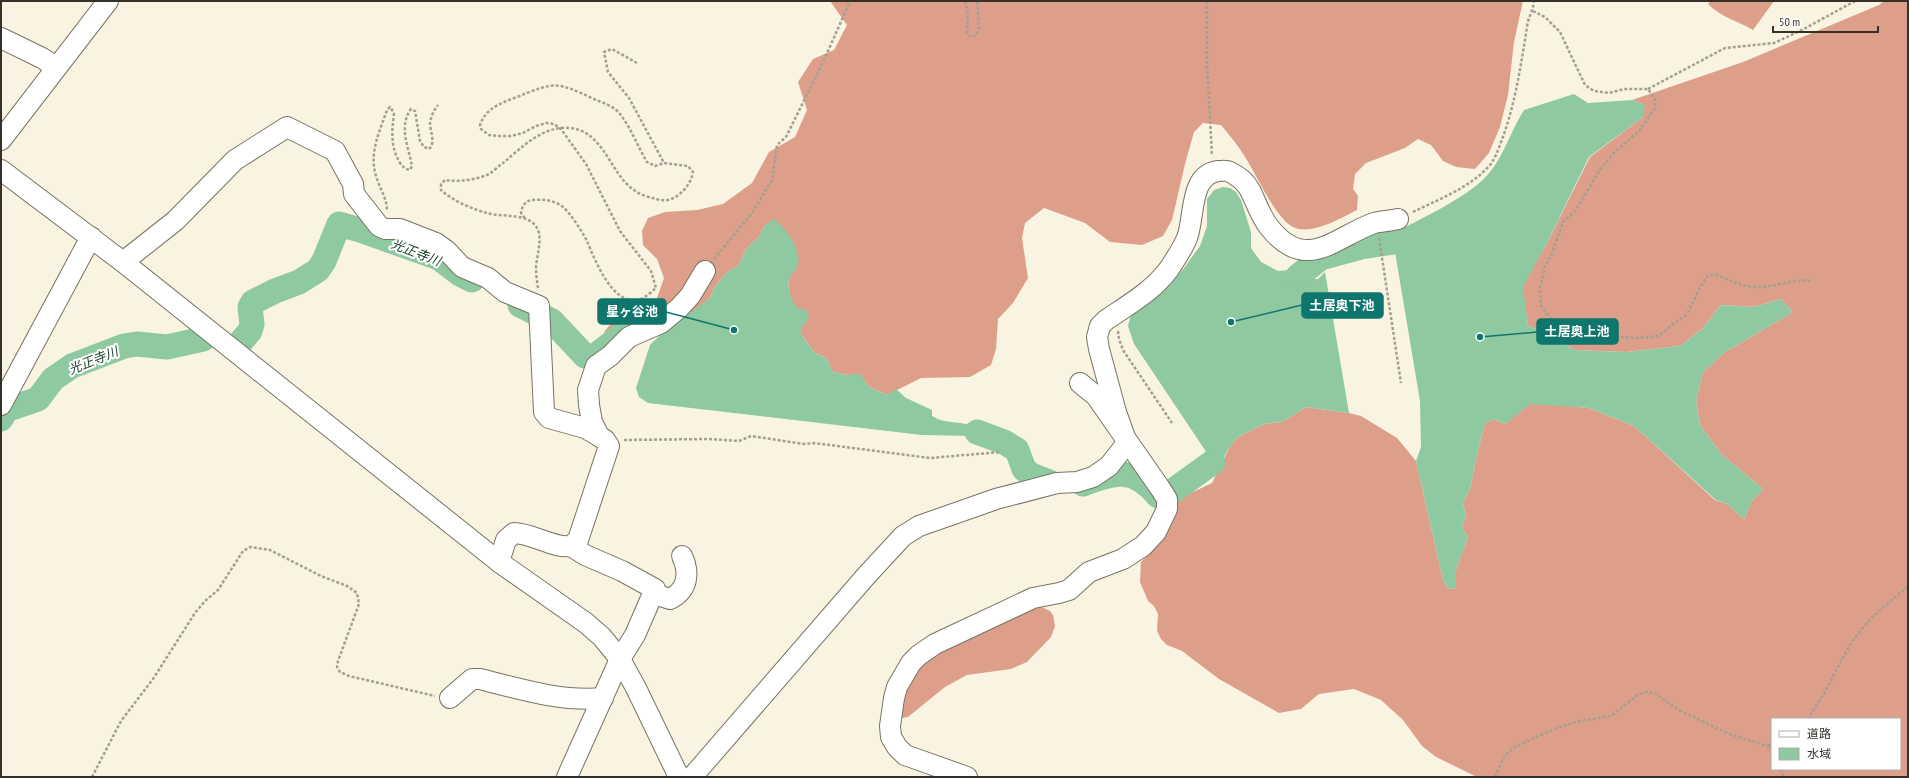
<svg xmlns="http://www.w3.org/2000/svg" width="1909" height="778" viewBox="0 0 1909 778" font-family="'PT Sans Narrow','Noto Sans JP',sans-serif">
  <rect width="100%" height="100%" fill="#f8f4e1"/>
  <g fill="#de9f8a" fill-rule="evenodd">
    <path d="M830 1H1523L1514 42 1508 95 1500 127 1489 153 1475 169 1456 167 1443 161 1431 145 1418 139 1405 148 1366 163 1355 174 1353 189 1358 196 1357 210C1341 218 1311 236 1293 227 1275 218 1257 175 1245 157 1238 145 1229 135 1221 125L1203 123 1194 132 1185 164 1172 220 1163 236 1142 245 1110 242 1085 223 1044 208 1025 223 1022 238 1028 278 1013 303 998 319 996 349 991 365 970 377 921 378 887 395 869 387 860 375H847L833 372 826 358 814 352 800 333C805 314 784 297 789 279 790 275 795 270 797 266L765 225 758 238 746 249 739 265 727 272 714 288 710 298 693 312 664 314 644 319 625 329 610 340 604 332 614 320 630 316 648 309 657 298 664 278 657 259 643 245 642 231 648 218 665 212 697 210 723 204 752 183 769 152 795 137 807 110 798 82 813 59 834 50 847 25Z"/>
    <path d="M1710 1H1774L1753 30C1736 20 1722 18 1708 4Z"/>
    <path d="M1884 1H1908V777H1477L1436 757 1422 746 1403 720 1381 700 1354 689 1319 694 1301 709 1279 713 1219 679 1182 651 1167 645 1161 639 1157 631 1158 614 1154 606 1148 601 1140 582 1141 562 1156 547 1176 500 1212 483 1230 446 1239 436 1264 424 1282 422 1306 407 1349 413 1361 416 1397 438 1416 461 1443 580 1448 589 1456 588V570L1468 537 1462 527 1466 516 1463 503 1470 489 1477 454 1485 423 1494 419 1505 424 1530 403 1589 408 1634 426 1715 500 1727 504 1744 519 1752 501 1763 489 1721 454 1700 425 1696 400 1703 372 1725 352 1793 312 1781 299 1753 307 1721 305 1702 329 1680 346 1626 352 1575 350 1528 325 1522 287 1546 245 1590 157 1643 117 1644 105 1632 100 1743 62 1879 5ZM1772 719H1900V769H1772Z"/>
    <polygon points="1042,607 1050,611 1053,615 1055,626 1051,637 1027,662 1011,669 967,675 945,687 908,717 902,718 898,715 906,683 936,650 1013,613"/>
  </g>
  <g fill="#8fc9a2">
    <path d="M1574 94 1588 103 1632 100 1645 105 1643 117 1589 157 1546 245 1523 287 1528 325 1575 350 1626 352 1680 346 1702 329 1721 305 1753 307 1781 299 1793 312 1725 352 1703 372 1696 400 1700 425 1721 454 1763 489 1752 501 1744 519 1727 504 1716 500 1634 426 1589 408 1530 404 1505 424 1494 419 1485 423 1477 454 1470 489 1463 503 1466 516 1462 527 1468 537 1456 570V588L1448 589 1443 580 1416 461 1421 447 1420 401 1392 234C1418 220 1473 195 1490 172 1505 153 1511 130 1524 110Z"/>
    <path d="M1223 187 1230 188 1236 192 1241 200 1251 232V248L1261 262 1278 271 1290 270C1299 277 1306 279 1318 279L1325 272 1349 413 1306 407 1282 422 1264 424 1239 436 1230 446 1220 464 1213 462 1134 344 1128 326 1130 318 1134 312 1164 290 1184 268 1200 246 1207 226V199L1214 190Z"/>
    <path d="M774 219C786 229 801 248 798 265 796 270 791 274 789 279 786 288 792 301 797 308L807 310 809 318 802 327 800 333 814 352 826 358 833 372 847 375 860 374 869 387 887 395 896 389 906 398 932 410V416C935 417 938 420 941 420 953 424 970 420 977 432L975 436 922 435 648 403 639 397 636 388 650 345 661 334 710 298 714 288 727 272 739 265 746 249 758 238 765 225Z"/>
  </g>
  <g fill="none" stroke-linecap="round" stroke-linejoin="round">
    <g stroke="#8fc9a2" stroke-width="25">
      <polyline points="1298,276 1321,258 1361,247 1394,242"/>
      <polyline points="520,305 552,321 585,356 595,356 621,336"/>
      <polyline points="238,345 250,331 252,324 250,307 253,302 275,291 299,282 318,270 324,261 339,224 360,230 439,258 460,274 472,280"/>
      <polyline points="1,419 6,410 38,399 53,379 72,366 124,346 137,344 167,347 203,339"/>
      <polyline points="977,432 1004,442 1017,450 1024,469 1031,475 1049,482"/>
      <path d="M1083 484C1114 472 1134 466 1158 496L1174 490 1213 462"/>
    </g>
    <defs>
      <g id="minor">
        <polyline points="1,38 42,58 56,67"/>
        <polyline points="1,140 108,1"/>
        <polyline points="1,170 123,262 499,562 586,623 602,637 620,659 636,688 679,777"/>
        <polyline points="123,262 175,221 235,160 287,127 335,151 353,184 354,194 379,226 385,229 400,229 436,243 447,251 462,267 488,278 505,292 539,306 544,412 549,418 585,428 599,436"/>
        <polyline points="1,405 91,237"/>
        <path d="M499 562 506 540 514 533C531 533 556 549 570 546 573 545 575 542 578 540L609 446 605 440 599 436 592 422 589 405 588 390 596 366 610 356 629 337 661 323 679 308 690 296 705 271"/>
        <path d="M654 594 670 599C688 590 690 573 682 556"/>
        <path d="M450 698 472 679H480C520 689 561 702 603 698"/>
        <polyline points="567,777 620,659 635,635 655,589 622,571 585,555 571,546"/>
        <path d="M692 777 866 576 903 536 919 526 996 499 1057 483 1077 482 1093 477 1109 466 1127 443 1116 412 1099 349 1097 337 1100 326 1106 320C1128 305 1153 291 1169 269 1175 260 1183 248 1187 238 1195 217 1189 175 1218 171 1223 171 1226 170 1230 172 1239 177 1245 181 1250 190 1256 202 1261 217 1269 227 1306 274 1335 237 1374 223 1381 221 1390 221 1398 219"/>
        <polyline points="967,777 905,755 897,747 891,737 890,726 894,698 897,687 911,663 919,655 935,644 1033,598 1059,593 1069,590 1089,572 1123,559 1143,546 1156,532 1167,509 1167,499 1160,488 1096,396 1080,383"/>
      </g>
    </defs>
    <use href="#minor" stroke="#777363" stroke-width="22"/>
    <g stroke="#a3a092" stroke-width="2.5" stroke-dasharray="3 2" stroke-linecap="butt">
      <polyline points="965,1 968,14 967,33 971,37 976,36 979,27 977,1"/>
      <polyline points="1207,1 1207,64 1212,156"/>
      <path d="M1533 11 1545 17 1560 32 1585 85 1594 91 1609 93 1624 89H1648L1655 99V108L1640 130 1614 153 1601 168 1575 211 1563 222 1551 256 1545 266 1540 288 1541 306 1551 319 1570 328 1604 336 1639 338 1658 336 1687 314 1702 284 1707 277 1714 274C1728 279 1740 287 1756 287 1775 288 1792 278 1812 281"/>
      <polyline points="637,63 612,49 604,52 608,72 629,98 664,163"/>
      <polyline points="1648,89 1725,48 1774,43 1802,30 1855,1"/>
      <path d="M386 209 387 208C386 197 380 189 377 179 368 155 379 133 387 110L390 107 394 113C392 131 390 146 400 163 403 167 405 169 410 170L412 166C409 148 398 127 411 109L415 111 420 141 424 147 429 149C436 143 430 131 430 123 431 116 434 110 438 105"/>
      <path d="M1413 212C1439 199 1470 188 1490 165 1497 156 1500 144 1504 134 1516 99 1521 64 1527 27 1528 17 1533 12 1534 1"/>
      <path d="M525 218 521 213C522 206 525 201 532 200 542 199 556 200 564 208 571 214 583 233 587 241 595 260 612 305 638 300 644 299 651 292 656 288L651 271 620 231 586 164 561 129 554 124 546 123 536 126 523 133 511 136H498L489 135 481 129 480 125C486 108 501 103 517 97 556 81 557 82 594 99 603 103 614 106 620 114 631 128 638 147 647 162L655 166 664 163 688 166 693 172C691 183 685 190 677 196 670 201 663 201 656 199 649 197 640 195 634 190 610 174 604 131 570 128 543 125 521 148 502 164 497 167 492 173 487 175 474 180 459 182 445 180L441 184V190C453 201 472 209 487 213 503 218 533 211 539 233 541 244 537 255 536 267 536 274 537 281 538 288"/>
      <polyline points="1379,238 1401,383"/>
      <polyline points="714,259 752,213 772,180 777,145 786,137 825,58 850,1"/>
      <polyline points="1118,331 1119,339 1123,350 1172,423"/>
      <polyline points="624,440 709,439 739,441 751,436 804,444 814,443 930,458 1001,452"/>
      <path d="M1807 719C1826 695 1836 667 1852 642 1866 620 1889 603 1908 586"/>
      <polyline points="1768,746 1772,743"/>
      <polyline points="1780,769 1784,777"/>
      <polyline points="92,777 121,721 153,679 195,613 205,601 218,590 243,551 250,547 270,550 321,576 347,586 357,593 359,604 338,661 337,667 340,672 349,676 435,696"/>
      <polyline points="1495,777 1504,757 1513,748 1554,729 1580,721 1611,716 1639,694 1647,692 1655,693 1679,710 1729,734 1768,746 1772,754"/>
    </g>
    <use href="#minor" stroke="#fff" stroke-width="20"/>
  </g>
  <g text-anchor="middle" stroke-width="4" stroke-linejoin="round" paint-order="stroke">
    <g font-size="13" font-style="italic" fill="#134026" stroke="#fff">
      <text transform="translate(416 252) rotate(21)" y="5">光正寺川</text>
      <text transform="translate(93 360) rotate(-22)" y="5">光正寺川</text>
    </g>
  </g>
  <path fill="none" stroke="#0f766e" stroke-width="1.5" d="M1231 322L1302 305M734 330L666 312M1480 337L1537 332"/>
  <g fill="#0f766e" stroke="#fff" stroke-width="1.5">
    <circle cx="1231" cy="322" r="4"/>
    <circle cx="734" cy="330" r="4"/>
    <circle cx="1480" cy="337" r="4"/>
  </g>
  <g fill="#0f766e" stroke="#0f766e" stroke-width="1.5">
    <rect x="1302" y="293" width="81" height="25" rx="4"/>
    <rect x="598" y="299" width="68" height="25" rx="4"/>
    <rect x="1537" y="319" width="81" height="25" rx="4"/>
  </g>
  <g font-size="13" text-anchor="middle" font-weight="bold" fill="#fff">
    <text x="1342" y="310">土居奥下池</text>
    <text x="632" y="316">星ヶ谷池</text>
    <text x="1577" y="336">土居奥上池</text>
  </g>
  <rect width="1909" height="778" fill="none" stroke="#33312a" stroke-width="4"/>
  <rect x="1771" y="718" width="130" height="52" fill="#ffffff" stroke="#adadaa"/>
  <rect x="1779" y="731" width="20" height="6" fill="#ffffff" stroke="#adadaa"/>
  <text x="1807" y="738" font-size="12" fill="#33312a">道路</text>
  <rect x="1779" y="748" width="20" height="12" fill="#8fc9a2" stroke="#adadaa"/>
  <text x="1807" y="758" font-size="12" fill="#33312a">水域</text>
  <path d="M1773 26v6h105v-6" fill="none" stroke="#33312a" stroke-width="2"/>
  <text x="1779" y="26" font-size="12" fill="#33312a" stroke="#ffffff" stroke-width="3" paint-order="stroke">50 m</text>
</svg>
